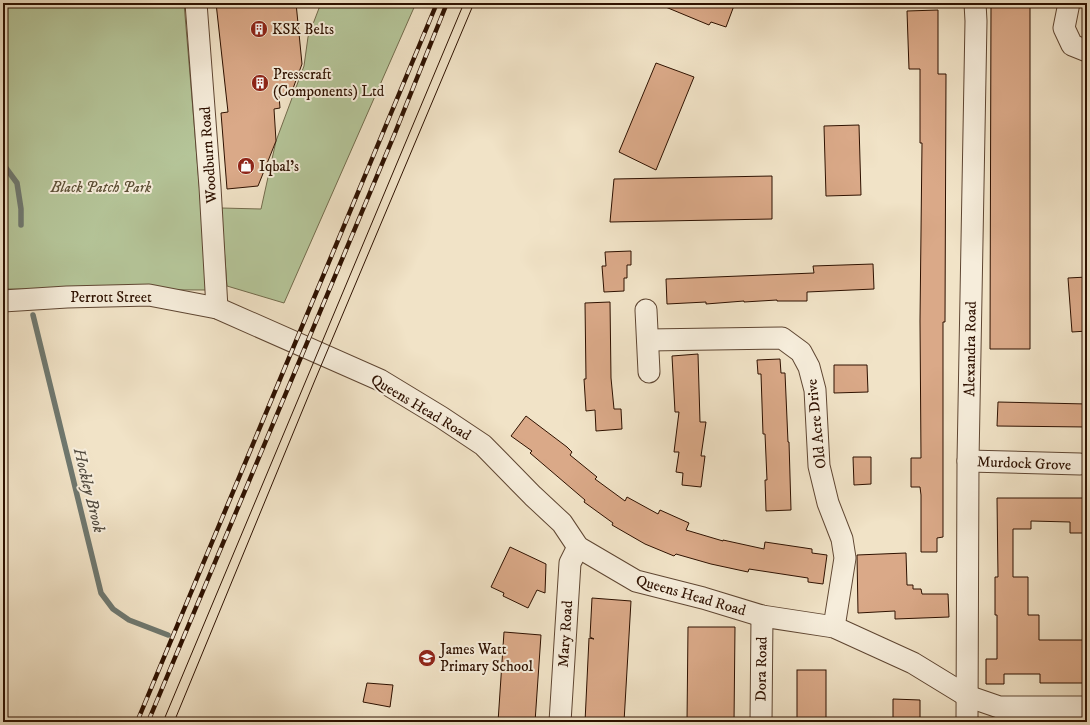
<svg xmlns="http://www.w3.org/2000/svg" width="1090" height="725" viewBox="0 0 1090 725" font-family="'IM FELL DW Pica',serif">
  <rect width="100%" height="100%" fill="#f1e3c7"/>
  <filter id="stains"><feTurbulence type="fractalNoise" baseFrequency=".005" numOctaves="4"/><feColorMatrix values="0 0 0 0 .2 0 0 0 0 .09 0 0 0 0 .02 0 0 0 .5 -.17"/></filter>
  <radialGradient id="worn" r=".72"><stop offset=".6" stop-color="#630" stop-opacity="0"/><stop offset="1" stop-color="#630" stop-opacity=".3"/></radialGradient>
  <g fill="#b5c599" stroke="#726b4c">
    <polygon points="3,3 184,3 208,290 3,289"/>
    <polygon points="321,3 416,3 284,303 227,286 221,208 261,209 276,141 304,66 308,37"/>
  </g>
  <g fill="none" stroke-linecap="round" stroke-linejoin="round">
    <g stroke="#6f786f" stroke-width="5.5">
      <polyline points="3,164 17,183 21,209 21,225"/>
      <polyline points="33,315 101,593 113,609 129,620 168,635"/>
    </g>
  </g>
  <g fill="#daa988" stroke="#2e1100">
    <polygon points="216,3 296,3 302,64 291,94 279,96 280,108 274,109 276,141 258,186 227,189 221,113 228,112"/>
    <polygon points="656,3 735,3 726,27 711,22 709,25"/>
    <polygon points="991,3 1030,3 1030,349 990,349"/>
    <polygon points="938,10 938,74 946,74 945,322 943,322 943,537 937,538 937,552 921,552 921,495 920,487 911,487 911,458 921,458 920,321 922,143 920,143 920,69 909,69 907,11"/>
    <polygon points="656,63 694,77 656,170 619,152"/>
    <polygon points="859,125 861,195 826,196 824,126"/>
    <polygon points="772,176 772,219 610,222 614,179"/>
    <polygon points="631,251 631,265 627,265 627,278 624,278 624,291 604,292 602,266 606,266 605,252"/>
    <polygon points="873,264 874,289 807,292 807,301 777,301 777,300 744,302 744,301 706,304 706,302 667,304 666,279 814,273 813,266"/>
    <polygon points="1087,277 1087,331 1072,332 1068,278"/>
    <polygon points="610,302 611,378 614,409 621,409 622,429 596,431 595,410 586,411 584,379 586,379 585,303"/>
    <polygon points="698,354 700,422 706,422 701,456 705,456 701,487 682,485 683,473 676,472 679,452 674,452 679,412 675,412 672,356"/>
    <polygon points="780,359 781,373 785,373 788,442 789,442 791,510 766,511 765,480 767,480 765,434 763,434 761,374 758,374 757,360"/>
    <polygon points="834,365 867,365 868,392 834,393"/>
    <polygon points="998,402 1087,404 1087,427 997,426"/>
    <polygon points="526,416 567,447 572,452 570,455 597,477 595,479 625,501 627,497 658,514 660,510 689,523 686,530 723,541 723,540 764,549 765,542 812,549 812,553 827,555 823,584 808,582 808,578 749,569 748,572 711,564 676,554 674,556 645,544 612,525 613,523 584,502 585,500 530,453 532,451 511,436"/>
    <polygon points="853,457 871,457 871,484 854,485"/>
    <polygon points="997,498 1087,498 1087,533 1070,533 1070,522 1031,521 1031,529 1013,529 1013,577 1028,577 1028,615 1039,615 1039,640 1087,640 1087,683 1040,683 1040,674 1004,674 1004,684 986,684 986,659 997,659 997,615 995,615 995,577 998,577"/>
    <polygon points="510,547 546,564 545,593 537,590 528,608 503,596 504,593 491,587"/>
    <polygon points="906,553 907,585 913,585 913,589 921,589 922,594 948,594 949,617 895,619 895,611 858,613 857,555"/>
    <polygon points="592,598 631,601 624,722 585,722 589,638 594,639 590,637"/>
    <polygon points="688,627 735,627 734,722 687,722"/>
    <polygon points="504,632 541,635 535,722 498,722"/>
    <rect x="797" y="670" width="29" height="52"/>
    <polygon points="367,683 393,685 390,707 363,702"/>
    <polygon points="893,699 920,700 920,719 916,719 916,722 893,722"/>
  </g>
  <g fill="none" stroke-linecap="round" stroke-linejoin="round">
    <defs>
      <g id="street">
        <polyline points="196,3 210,187 217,308"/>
        <polyline points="1069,3 1064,28 1072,45 1087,51"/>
        <polyline points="3,301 67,297 149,295 217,308 380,380 441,417 483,445 533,496 562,523 578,547 636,581 703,598 762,616 834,627 913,663 967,696 999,707 1087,707"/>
        <polyline points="646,310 649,372"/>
        <polyline points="648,340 782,338 801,352 809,367 815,390 819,466 828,503 842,539 845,558 834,627"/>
        <polyline points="968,461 1080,464"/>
        <polyline points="560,722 570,563 578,547"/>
        <polyline points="761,722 762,616"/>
        <polyline points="967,722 968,461 976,21 975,3"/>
      </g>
    </defs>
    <use href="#street" stroke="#5f4632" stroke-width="23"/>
    <use href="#street" stroke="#f6eddb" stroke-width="21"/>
    <g stroke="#2e1100" stroke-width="1">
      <polyline points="163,722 464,3"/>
      <polyline points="174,722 315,380 474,3"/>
    </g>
    <defs>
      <g id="rail">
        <polyline points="137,722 437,3"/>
        <polyline points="148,722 395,133 447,3"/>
      </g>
    </defs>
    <use href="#rail" stroke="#2e1100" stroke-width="4.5"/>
    <use href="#rail" stroke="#f6eddb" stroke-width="3" stroke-dasharray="9" stroke-linecap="butt"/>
  </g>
  <defs>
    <symbol id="building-disc" viewBox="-11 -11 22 22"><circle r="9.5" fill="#8f2418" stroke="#f6eddb"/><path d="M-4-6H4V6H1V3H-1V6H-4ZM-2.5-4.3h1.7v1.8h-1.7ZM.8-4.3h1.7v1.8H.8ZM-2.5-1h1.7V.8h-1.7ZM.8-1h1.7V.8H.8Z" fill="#fff"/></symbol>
    <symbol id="shop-disc" viewBox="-11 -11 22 22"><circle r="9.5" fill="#8f2418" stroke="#f6eddb"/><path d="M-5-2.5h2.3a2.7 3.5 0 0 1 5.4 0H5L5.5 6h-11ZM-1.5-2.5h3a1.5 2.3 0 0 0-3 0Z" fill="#fff"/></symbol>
    <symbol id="school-disc" viewBox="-11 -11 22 22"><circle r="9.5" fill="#8f2418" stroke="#f6eddb"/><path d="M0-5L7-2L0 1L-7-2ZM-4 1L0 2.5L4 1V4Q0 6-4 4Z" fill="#fff"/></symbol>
  </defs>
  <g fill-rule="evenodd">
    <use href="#building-disc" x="249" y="19" width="20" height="20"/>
    <use href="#building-disc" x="250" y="73" width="20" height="20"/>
    <use href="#shop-disc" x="236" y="156" width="20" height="20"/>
    <use href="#school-disc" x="417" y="648" width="20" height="20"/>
  </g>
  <g text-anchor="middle" stroke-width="4" stroke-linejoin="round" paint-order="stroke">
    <g font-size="15" fill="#2e1100" stroke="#f6eddb" text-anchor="start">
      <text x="272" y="34">KSK Belts</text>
      <text x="273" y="79">Presscraft<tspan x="273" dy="17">(Components) Ltd</tspan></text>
      <text x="259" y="171">Iqbal's</text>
      <text x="440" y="654">James Watt<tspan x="440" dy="17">Primary School</tspan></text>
    </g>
    <g font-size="15" fill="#2e1100" stroke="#f6eddb">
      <text transform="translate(208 155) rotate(-94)" y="5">Woodburn Road</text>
      <text x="111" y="302">Perrott Street</text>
      <text transform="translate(970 349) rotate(-89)" y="5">Alexandra Road</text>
      <text transform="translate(421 407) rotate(31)" y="5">Queens Head Road</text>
      <text transform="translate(816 424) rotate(-96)" y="5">Old Acre Drive</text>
      <text transform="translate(1024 463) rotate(2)" y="5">Murdock Grove</text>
      <text transform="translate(691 595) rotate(16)" y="5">Queens Head Road</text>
      <text transform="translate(565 634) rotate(-86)" y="5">Mary Road</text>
      <text transform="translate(761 669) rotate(-89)" y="5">Dora Road</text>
    </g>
    <g font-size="15" font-style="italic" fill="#5d5036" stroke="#f6eddb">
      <text x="101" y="192">Black Patch Park</text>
    </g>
    <g font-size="16" font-style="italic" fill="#544d41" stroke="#f6eddb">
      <text transform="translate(90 490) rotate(76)" y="6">Hockley Brook</text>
    </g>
  </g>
  <rect width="1090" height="725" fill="none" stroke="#f1e3c7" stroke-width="16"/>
  <rect x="4" y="4" width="1082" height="717" fill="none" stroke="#2e1100" stroke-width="2"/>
  <rect x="8" y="8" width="1074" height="709" fill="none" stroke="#2e1100"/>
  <rect width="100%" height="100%" filter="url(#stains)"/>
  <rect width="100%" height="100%" fill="url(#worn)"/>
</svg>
